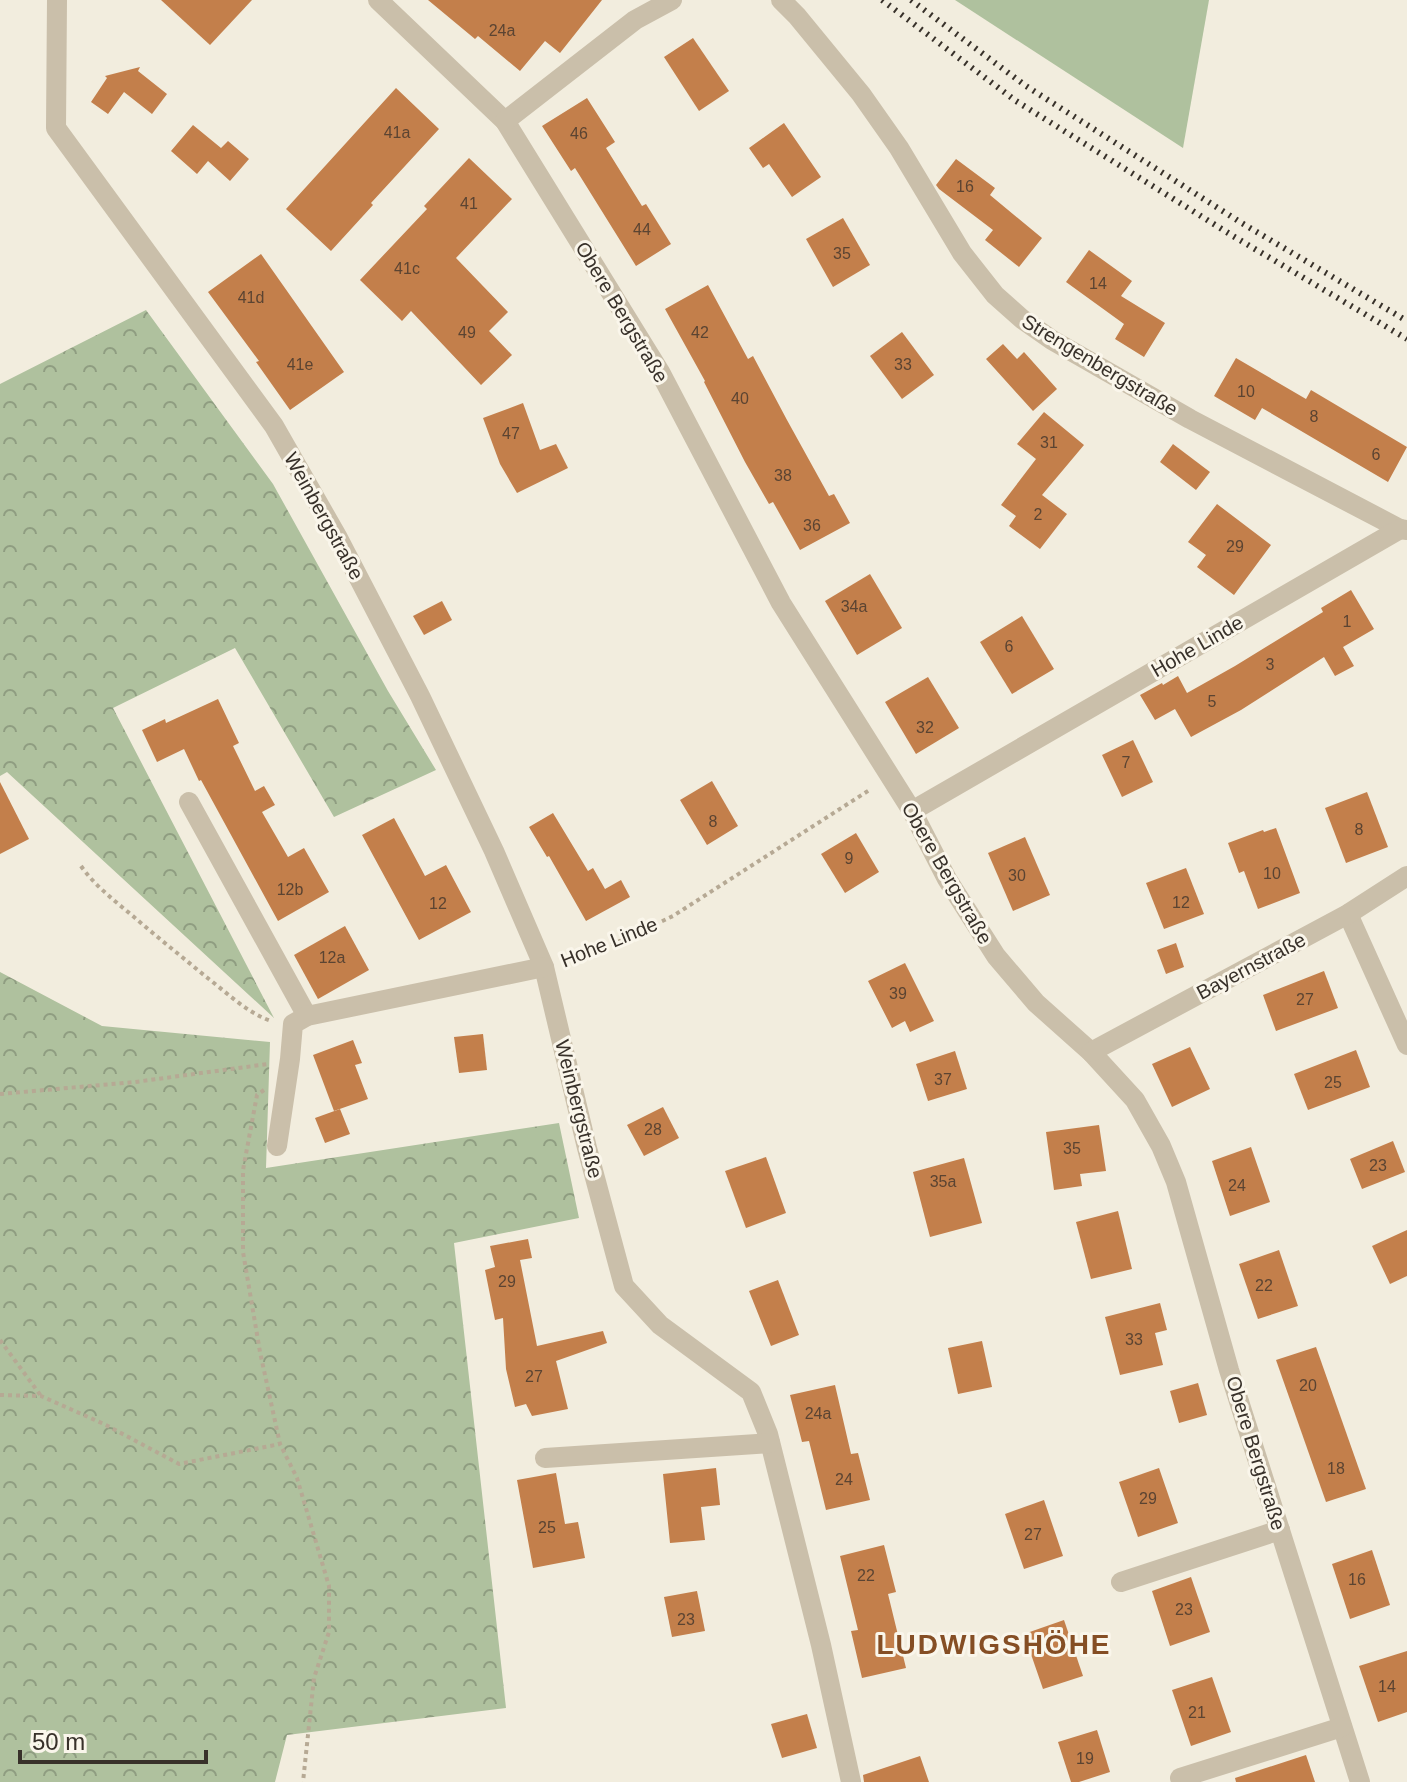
<svg xmlns="http://www.w3.org/2000/svg" width="1407" height="1782" viewBox="0 0 1407 1782" font-family="Helvetica,sans-serif">
  <defs>
    <pattern id="forest-crowns" width="20" height="18" patternUnits="userSpaceOnUse" patternTransform="scale(2)"><rect width="20" height="18" fill="#afc19e"/><path d="M2 6a3 3 0 1 1 6 0M12 15a3 3 0 1 1 6 0" fill="none" stroke="#8f9d81"/></pattern>
  </defs>
  <rect width="100%" height="100%" fill="#f2edde"/>
  <polygon fill="#afc19e" points="955,0 1209,0 1183,148"/>
  <g fill="url(#forest-crowns)">
    <polygon points="146,310 273,484 388,691 436,770 334,817 235,648 113,708 274,1018 7,772 0,776 0,384"/>
    <polygon points="0,972 102,1026 270,1042 266,1168 559,1123 579,1218 454,1243 506,1708 287,1735 275,1782 0,1782"/>
  </g>
  <g fill="#c37f4b">
    <polygon points="161,0 252,0 210,45"/>
    <polygon points="428,0 602,0 560,53 545,41 520,71 478,36 475,39"/>
    <polygon points="693,38 729,91 699,111 664,57"/>
    <polygon points="140,67 138,71 167,94 152,114 124,92 108,114 91,102 107,78 105,76"/>
    <polygon points="396,88 439,129 371,203 373,205 331,251 286,209"/>
    <polygon points="587,98 615,142 606,148 642,206 646,204 671,244 636,266 575,168 571,171 542,126"/>
    <polygon points="784,123 821,177 792,197 769,164 763,168 749,148"/>
    <polygon points="193,125 221,148 228,141 249,159 230,181 208,161 197,174 171,151"/>
    <polygon points="469,158 512,199 456,258 508,312 489,331 512,355 481,385 411,311 402,321 360,280 427,209 424,206"/>
    <polygon points="956,159 995,188 990,195 1042,238 1019,267 985,240 993,230 939,189 936,185"/>
    <polygon points="843,218 870,265 833,287 806,239"/>
    <polygon points="1089,250 1132,281 1121,296 1165,323 1144,357 1115,339 1124,324 1066,282"/>
    <polygon points="261,254 344,372 290,410 256,362 259,361 208,292"/>
    <polygon points="708,285 748,359 753,356 787,420 829,496 834,494 850,523 800,550 773,502 769,504 745,462 704,382 705,381 665,309"/>
    <polygon points="902,332 934,375 902,399 870,356"/>
    <polygon points="1003,344 1017,359 1024,352 1057,389 1033,411 986,359"/>
    <polygon points="1236,358 1306,399 1311,390 1407,447 1388,482 1262,408 1255,420 1214,396"/>
    <polygon points="523,403 540,450 556,444 568,468 517,493 500,464 483,418"/>
    <polygon points="1044,412 1084,445 1042,495 1067,514 1040,549 1009,526 1016,516 1001,505 1036,459 1017,444"/>
    <polygon points="1173,444 1210,472 1196,490 1160,462"/>
    <polygon points="1217,504 1271,545 1234,595 1197,567 1206,555 1188,542"/>
    <polygon points="870,574 902,628 857,655 825,601"/>
    <polygon points="1351,590 1374,629 1343,647 1354,666 1335,676 1324,657 1241,710 1191,737 1175,709 1155,720 1140,695 1162,683 1163,685 1178,676 1187,693 1235,666 1323,612 1321,608"/>
    <polygon points="442,601 452,620 424,635 413,616"/>
    <polygon points="1022,616 1054,669 1012,694 980,642"/>
    <polygon points="928,677 959,728 916,754 885,702"/>
    <polygon points="218,699 239,743 233,746 255,791 264,786 275,805 262,812 288,857 304,848 329,892 278,921 201,780 199,781 184,749 157,762 142,730 165,719 166,723"/>
    <polygon points="1133,740 1153,782 1122,797 1102,755"/>
    <polygon points="712,781 738,826 707,845 680,800"/>
    <polygon points="0,782 29,839 0,854"/>
    <polygon points="1367,792 1388,847 1346,863 1325,808"/>
    <polygon points="553,813 588,871 593,868 605,889 621,880 630,897 586,921 549,856 547,857 529,827"/>
    <polygon points="394,818 425,876 446,865 471,912 419,940 362,835"/>
    <polygon points="1276,828 1300,893 1258,909 1244,871 1239,873 1228,843 1263,830 1264,832"/>
    <polygon points="856,833 879,872 845,893 821,854"/>
    <polygon points="1025,837 1050,895 1013,911 988,853"/>
    <polygon points="1186,868 1204,914 1164,929 1146,883"/>
    <polygon points="345,926 369,970 318,999 294,955"/>
    <polygon points="1176,943 1184,967 1166,974 1157,950"/>
    <polygon points="905,963 934,1021 910,1032 905,1021 892,1028 868,981"/>
    <polygon points="1324,971 1338,1008 1276,1031 1263,995"/>
    <polygon points="483,1034 487,1070 459,1073 454,1037"/>
    <polygon points="353,1040 362,1063 355,1065 368,1099 334,1111 313,1055"/>
    <polygon points="1190,1047 1210,1089 1172,1107 1152,1064"/>
    <polygon points="1356,1050 1370,1087 1308,1110 1294,1074"/>
    <polygon points="955,1051 967,1089 928,1101 916,1064"/>
    <polygon points="663,1107 679,1138 644,1156 627,1125"/>
    <polygon points="340,1109 350,1134 325,1143 315,1118"/>
    <polygon points="1099,1125 1106,1171 1080,1174 1082,1186 1054,1190 1046,1132"/>
    <polygon points="1393,1141 1405,1172 1362,1189 1350,1159"/>
    <polygon points="1251,1147 1270,1202 1230,1216 1212,1161"/>
    <polygon points="766,1157 786,1213 746,1228 725,1171"/>
    <polygon points="964,1158 982,1223 930,1237 913,1172"/>
    <polygon points="1118,1211 1132,1269 1091,1279 1076,1222"/>
    <polygon points="1407,1230 1407,1276 1390,1284 1372,1246"/>
    <polygon points="528,1239 532,1258 520,1260 537,1346 603,1331 607,1343 556,1361 568,1409 532,1416 526,1404 515,1407 506,1369 503,1318 495,1320 485,1270 495,1267 490,1246"/>
    <polygon points="1279,1250 1298,1306 1258,1319 1239,1264"/>
    <polygon points="778,1280 799,1335 771,1346 749,1291"/>
    <polygon points="1160,1303 1167,1330 1155,1333 1163,1365 1120,1375 1105,1317"/>
    <polygon points="982,1341 992,1387 958,1394 948,1348"/>
    <polygon points="1316,1347 1366,1489 1326,1502 1276,1360"/>
    <polygon points="1198,1383 1207,1415 1179,1423 1170,1391"/>
    <polygon points="835,1385 851,1454 858,1453 870,1500 826,1510 809,1441 802,1442 790,1395"/>
    <polygon points="716,1468 720,1505 701,1507 705,1540 670,1543 663,1474"/>
    <polygon points="1159,1468 1178,1523 1138,1537 1119,1482"/>
    <polygon points="556,1473 565,1524 578,1522 585,1558 533,1568 517,1480"/>
    <polygon points="1044,1500 1063,1556 1024,1569 1005,1514"/>
    <polygon points="884,1545 896,1592 888,1594 906,1668 862,1678 851,1631 858,1630 840,1556"/>
    <polygon points="1372,1550 1390,1605 1350,1619 1332,1564"/>
    <polygon points="1191,1577 1210,1632 1170,1646 1152,1591"/>
    <polygon points="697,1591 705,1631 672,1637 664,1597"/>
    <polygon points="1064,1620 1083,1676 1043,1689 1024,1634"/>
    <polygon points="1407,1651 1407,1712 1378,1722 1359,1666"/>
    <polygon points="1212,1677 1231,1732 1191,1746 1172,1690"/>
    <polygon points="807,1714 817,1748 782,1758 771,1724"/>
    <polygon points="1097,1730 1110,1772 1079,1782 1071,1782 1058,1742"/>
    <polygon points="1306,1755 1315,1782 1236,1782 1235,1778"/>
    <polygon points="920,1756 929,1782 864,1782 863,1775"/>
  </g>
  <g fill="none" stroke-linecap="round" stroke-linejoin="round">
    <g stroke="#b6a994" stroke-width="4" stroke-dasharray="4 4" stroke-linecap="butt">
      <path d="M81 866C95 886 115 901 134 917 157 937 181 956 205 976 225 991 247 1013 271 1021"/>
      <polyline points="566,961 620,941 673,916 871,789"/>
      <polyline points="264,1090 257,1095 243,1170 243,1252 260,1352 280,1444 297,1478 329,1586 329,1632 314,1678 303,1782"/>
      <polyline points="0,1094 135,1082 268,1064"/>
      <polyline points="0,1340 41,1396"/>
      <polyline points="0,1395 41,1396 104,1424 179,1464 280,1444"/>
    </g>
    <g stroke="#cabfaa" stroke-width="20">
      <polyline points="57,0 56,128 274,426 338,538 420,696 494,851 544,967 587,1148 624,1286 660,1325 751,1392 768,1434 821,1645 851,1782"/>
      <polyline points="378,0 505,121 660,372 781,603 912,811 947,879 996,956 1036,1003 1091,1052 1135,1100 1161,1146 1176,1182 1229,1370 1360,1782"/>
      <polyline points="781,0 797,16 861,94 899,148 962,253 995,295 1022,319 1052,340 1190,419 1400,529 1407,530"/>
      <polyline points="505,121 635,20 672,0"/>
      <polyline points="189,802 307,1016"/>
      <polyline points="912,811 1400,529"/>
      <polyline points="1348,914 1407,1045"/>
      <polyline points="1091,1052 1348,914 1407,876"/>
      <polyline points="277,1146 290,1059 293,1024 307,1016 544,967"/>
      <polyline points="545,1458 770,1443"/>
      <polyline points="1121,1582 1280,1530"/>
      <polyline points="1180,1778 1342,1727"/>
    </g>
    <g stroke="#38312a" stroke-width="6" stroke-dasharray="2 6" stroke-linecap="butt">
      <polyline points="882,0 1016,101 1233,236 1407,339"/>
      <polyline points="911,0 1026,86 1240,222 1407,321"/>
    </g>
  </g>
  <g text-anchor="middle" stroke-width="6" stroke-linejoin="round" paint-order="stroke">
    <g font-size="16" fill="#5b4432">
      <text x="502" y="36">24a</text>
      <text x="397" y="138">41a</text>
      <text x="579" y="139">46</text>
      <text x="965" y="192">16</text>
      <text x="469" y="209">41</text>
      <text x="642" y="235">44</text>
      <text x="842" y="259">35</text>
      <text x="407" y="274">41c</text>
      <text x="1098" y="289">14</text>
      <text x="251" y="303">41d</text>
      <text x="467" y="338">49</text>
      <text x="700" y="338">42</text>
      <text x="300" y="370">41e</text>
      <text x="903" y="370">33</text>
      <text x="1246" y="397">10</text>
      <text x="740" y="404">40</text>
      <text x="1314" y="422">8</text>
      <text x="511" y="439">47</text>
      <text x="1049" y="448">31</text>
      <text x="1376" y="460">6</text>
      <text x="783" y="481">38</text>
      <text x="1038" y="520">2</text>
      <text x="812" y="531">36</text>
      <text x="1235" y="552">29</text>
      <text x="854" y="612">34a</text>
      <text x="1347" y="627">1</text>
      <text x="1009" y="652">6</text>
      <text x="1270" y="670">3</text>
      <text x="1212" y="707">5</text>
      <text x="925" y="733">32</text>
      <text x="1126" y="768">7</text>
      <text x="713" y="827">8</text>
      <text x="1359" y="835">8</text>
      <text x="849" y="864">9</text>
      <text x="1272" y="879">10</text>
      <text x="1017" y="881">30</text>
      <text x="290" y="895">12b</text>
      <text x="1181" y="908">12</text>
      <text x="438" y="909">12</text>
      <text x="332" y="963">12a</text>
      <text x="898" y="999">39</text>
      <text x="1305" y="1005">27</text>
      <text x="943" y="1085">37</text>
      <text x="1333" y="1088">25</text>
      <text x="653" y="1135">28</text>
      <text x="1072" y="1154">35</text>
      <text x="1378" y="1171">23</text>
      <text x="943" y="1187">35a</text>
      <text x="1237" y="1191">24</text>
      <text x="507" y="1287">29</text>
      <text x="1264" y="1291">22</text>
      <text x="1134" y="1345">33</text>
      <text x="534" y="1382">27</text>
      <text x="1308" y="1391">20</text>
      <text x="818" y="1419">24a</text>
      <text x="1336" y="1474">18</text>
      <text x="844" y="1485">24</text>
      <text x="1148" y="1504">29</text>
      <text x="547" y="1533">25</text>
      <text x="1033" y="1540">27</text>
      <text x="866" y="1581">22</text>
      <text x="1357" y="1585">16</text>
      <text x="1184" y="1615">23</text>
      <text x="686" y="1625">23</text>
      <text x="1387" y="1692">14</text>
      <text x="1197" y="1718">21</text>
      <text x="1085" y="1764">19</text>
    </g>
    <g font-size="20" fill="#38312a" stroke="#faf6eb">
      <text transform="translate(622 312) rotate(59)" y="7">Obere Bergstraße</text>
      <text transform="translate(1100 365) rotate(31)" y="7">Strengenbergstraße</text>
      <text transform="translate(324 516) rotate(61)" y="7">Weinbergstraße</text>
      <text transform="translate(1197 646) rotate(-30)" y="7">Hohe Linde</text>
      <text transform="translate(947 873) rotate(60)" y="7">Obere Bergstraße</text>
      <text transform="translate(609 942) rotate(-22)" y="7">Hohe Linde</text>
      <text transform="translate(1251 966) rotate(-28)" y="7">Bayernstraße</text>
      <text transform="translate(579 1109) rotate(76)" y="7">Weinbergstraße</text>
      <text transform="translate(1256 1453) rotate(73)" y="7">Obere Bergstraße</text>
    </g>
    <g font-size="28" font-weight="bold" letter-spacing="2" fill="#854e24" stroke="#faf6eb">
      <text x="994" y="1654">LUDWIGSHÖHE</text>
    </g>
  </g>
  <path d="M20 1750v12h186v-12" fill="none" stroke="#38312a" stroke-width="4"/>
  <text x="32" y="1750" font-size="24" fill="#38312a" stroke="#faf6eb" stroke-width="6" paint-order="stroke">50 m</text>
</svg>
